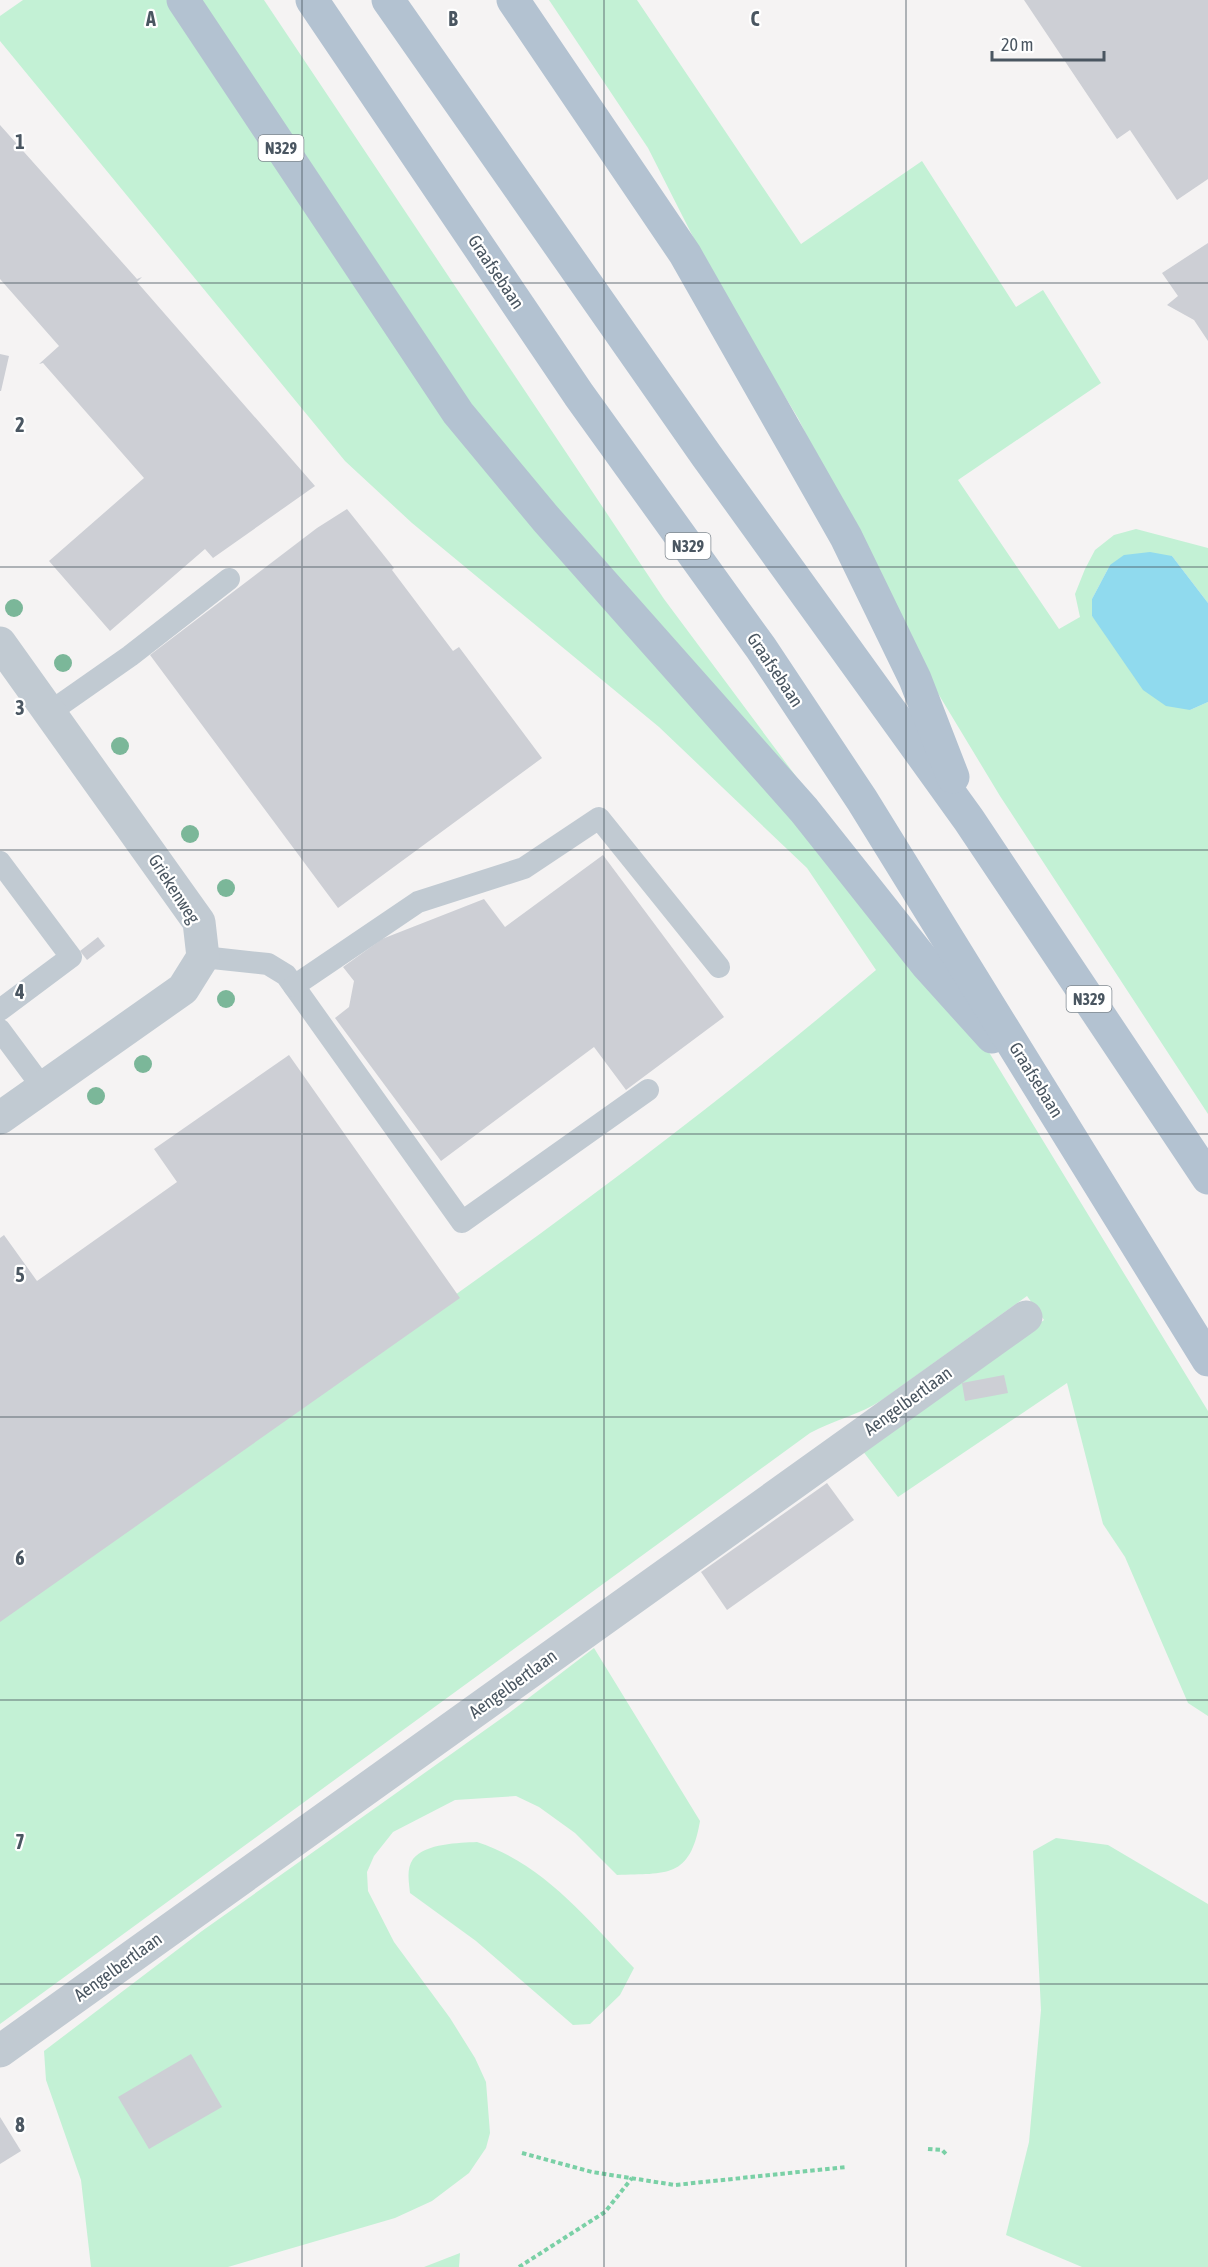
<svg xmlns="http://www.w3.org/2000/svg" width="1208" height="2267" viewBox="0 0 1208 2267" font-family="'Asap Condensed',sans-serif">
  <rect width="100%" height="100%" fill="#f5f3f3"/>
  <g fill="#c3f1d5">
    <path d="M23 0H264L664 599 827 818 976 1031 1208 1411V1716L1188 1703 1125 1557 1103 1524 1067 1383 898 1497 862 1450 1044 1320 1027 1296 882 1400C859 1415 834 1420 810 1433L0 2024V1610C297 1405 601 1205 876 970L807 868 659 727 412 523 345 461 0 41V16Z"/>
    <polygon points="549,0 637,0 801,244 922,161 1016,307 1043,290 1101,383 958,480 1059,629 1080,617 1075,594 1085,569 1095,550 1114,535 1136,529 1208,548 1208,603 1172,556 1110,565 1092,599 1092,616 1190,710 1208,702 1208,1114 1000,796 913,652 798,418 722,294 648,148"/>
    <path d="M594 1648 700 1821C690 1879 667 1873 617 1875L575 1833 539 1807 516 1796 455 1800 393 1832 374 1856 367 1872 368 1891 394 1942 450 2018 475 2058 486 2082 490 2133 486 2148 469 2173 432 2201 395 2218 228 2267H91L81 2180 46 2080 44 2051 202 1931 509 1713Z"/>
    <polygon points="1056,1838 1108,1845 1208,1904 1208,2267 1082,2267 1006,2235 1029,2142 1041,2010 1033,1851"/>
    <path d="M477 1842C544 1864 587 1919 634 1968L620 1995 590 2024 573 2025 476 1941 410 1893C409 1882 406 1869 413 1859 426 1843 459 1843 477 1842Z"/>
    <polygon points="460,2253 459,2267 424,2267"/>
  </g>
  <polygon fill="#90daee" points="1150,552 1172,556 1208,603 1208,702 1190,710 1166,706 1143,690 1092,616 1092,599 1110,565 1124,555"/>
  <g fill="#cdcfd5">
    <polygon points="1024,0 1208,0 1208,179 1177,200 1130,130 1117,139"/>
    <polygon points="0,125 137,279 142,277 137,282 315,486 213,558 205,549 110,631 49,561 144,478 43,363 39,364 59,346 0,279"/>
    <polygon points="1208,243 1208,341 1194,320 1167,305 1178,296 1162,273"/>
    <polygon points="0,354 9,356 1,391 0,391"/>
    <polygon points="347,509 394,568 392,570 453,651 459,647 542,758 338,908 150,655 317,528"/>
    <polygon points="603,855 724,1017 626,1090 594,1047 441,1161 335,1018 349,1007 354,981 343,967 382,939 484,899 505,927"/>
    <polygon points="98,937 105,946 87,960 80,951"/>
    <polygon points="289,1055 460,1298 0,1622 0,1238 4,1235 37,1281 177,1182 154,1149"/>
    <polygon points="1004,1375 1008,1393 965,1401 962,1383"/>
    <polygon points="827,1483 854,1520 727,1610 701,1572"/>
    <polygon points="191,2054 222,2107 149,2149 118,2097"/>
    <polygon points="0,2117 21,2151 0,2164"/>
  </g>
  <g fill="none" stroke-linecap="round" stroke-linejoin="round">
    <g stroke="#7ad0a6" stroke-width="4" stroke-dasharray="4.5 3" stroke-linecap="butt">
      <polyline points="928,2149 942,2150 948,2156"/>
      <polyline points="522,2153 592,2172 675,2185 846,2167"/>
      <polyline points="519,2267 605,2212 632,2178"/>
    </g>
    <g stroke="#c1cad2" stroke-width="22">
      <polyline points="50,712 130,656 229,579"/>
      <polyline points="0,862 71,957 0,1010"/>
      <polyline points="203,957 268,964 286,975 462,1222 648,1090"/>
      <polyline points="294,986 418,902 524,868 599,818 719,967"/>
      <polyline points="0,1030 43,1088"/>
    </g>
    <g stroke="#c1cad2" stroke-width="33">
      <polyline points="0,643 199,922 203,957 183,989 0,1118"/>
      <polyline points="0,2051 1026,1317"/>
    </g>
    <g stroke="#b3c2d1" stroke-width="33">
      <polyline points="183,0 458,413 546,519 804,810 927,965 992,1037"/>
      <polyline points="312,0 579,395 761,648 862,800 1208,1360"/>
      <polyline points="388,0 706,455 969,820 1208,1178"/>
      <polyline points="513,0 685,254 846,537 915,679 953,777"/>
    </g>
  </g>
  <g fill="#7bb799">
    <circle cx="14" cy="608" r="9"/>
    <circle cx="63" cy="663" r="9"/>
    <circle cx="120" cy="746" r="9"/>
    <circle cx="190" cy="834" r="9"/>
    <circle cx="226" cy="888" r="9"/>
    <circle cx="226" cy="999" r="9"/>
    <circle cx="143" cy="1064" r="9"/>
    <circle cx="96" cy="1096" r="9"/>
  </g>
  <path fill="none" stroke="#4a5661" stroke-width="1.5" stroke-opacity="0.55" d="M302 0V2267M604 0V2267M906 0V2267M0 283H1208M0 567H1208M0 850H1208M0 1134H1208M0 1417H1208M0 1700H1208M0 1984H1208"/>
  <g text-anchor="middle" stroke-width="4.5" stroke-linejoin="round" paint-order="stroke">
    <g fill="#fff" stroke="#808990" stroke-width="1.5">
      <rect x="258.5" y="135" width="45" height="26" rx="4.5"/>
      <rect x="665.5" y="533" width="45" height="26" rx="4.5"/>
      <rect x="1066.5" y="986" width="45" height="26" rx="4.5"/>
    </g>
    <g font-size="16" font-weight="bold" fill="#4a5661">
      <text x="281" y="154">N329</text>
      <text x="688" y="552">N329</text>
      <text x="1089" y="1005">N329</text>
    </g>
    <g font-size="18" fill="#4a5661" stroke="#fff">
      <text transform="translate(496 272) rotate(56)" y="6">Graafsebaan</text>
      <text transform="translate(775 670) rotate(56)" y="6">Graafsebaan</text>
      <text transform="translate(174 889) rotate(57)" y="6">Griekenweg</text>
      <text transform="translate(1036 1080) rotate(58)" y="6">Graafsebaan</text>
      <text transform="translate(908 1401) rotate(-36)" y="6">Aengelbertlaan</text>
      <text transform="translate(513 1684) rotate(-36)" y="6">Aengelbertlaan</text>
      <text transform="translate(118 1967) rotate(-36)" y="6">Aengelbertlaan</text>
    </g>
  </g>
  <g font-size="20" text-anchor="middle" font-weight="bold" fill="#4a5661" stroke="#fff" stroke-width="4.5" stroke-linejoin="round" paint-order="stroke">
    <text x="151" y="26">A</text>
    <text x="453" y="26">B</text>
    <text x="755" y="26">C</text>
    <text x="20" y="149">1</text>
    <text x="20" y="432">2</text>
    <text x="20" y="715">3</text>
    <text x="20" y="999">4</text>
    <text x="20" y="1282">5</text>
    <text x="20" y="1565">6</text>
    <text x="20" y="1849">7</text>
    <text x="20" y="2132">8</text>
  </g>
  <path d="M992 51v9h112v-9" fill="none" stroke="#4a5661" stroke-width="3"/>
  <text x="1001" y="51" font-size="18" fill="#4a5661" stroke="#ffffff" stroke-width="4.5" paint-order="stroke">20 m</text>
</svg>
